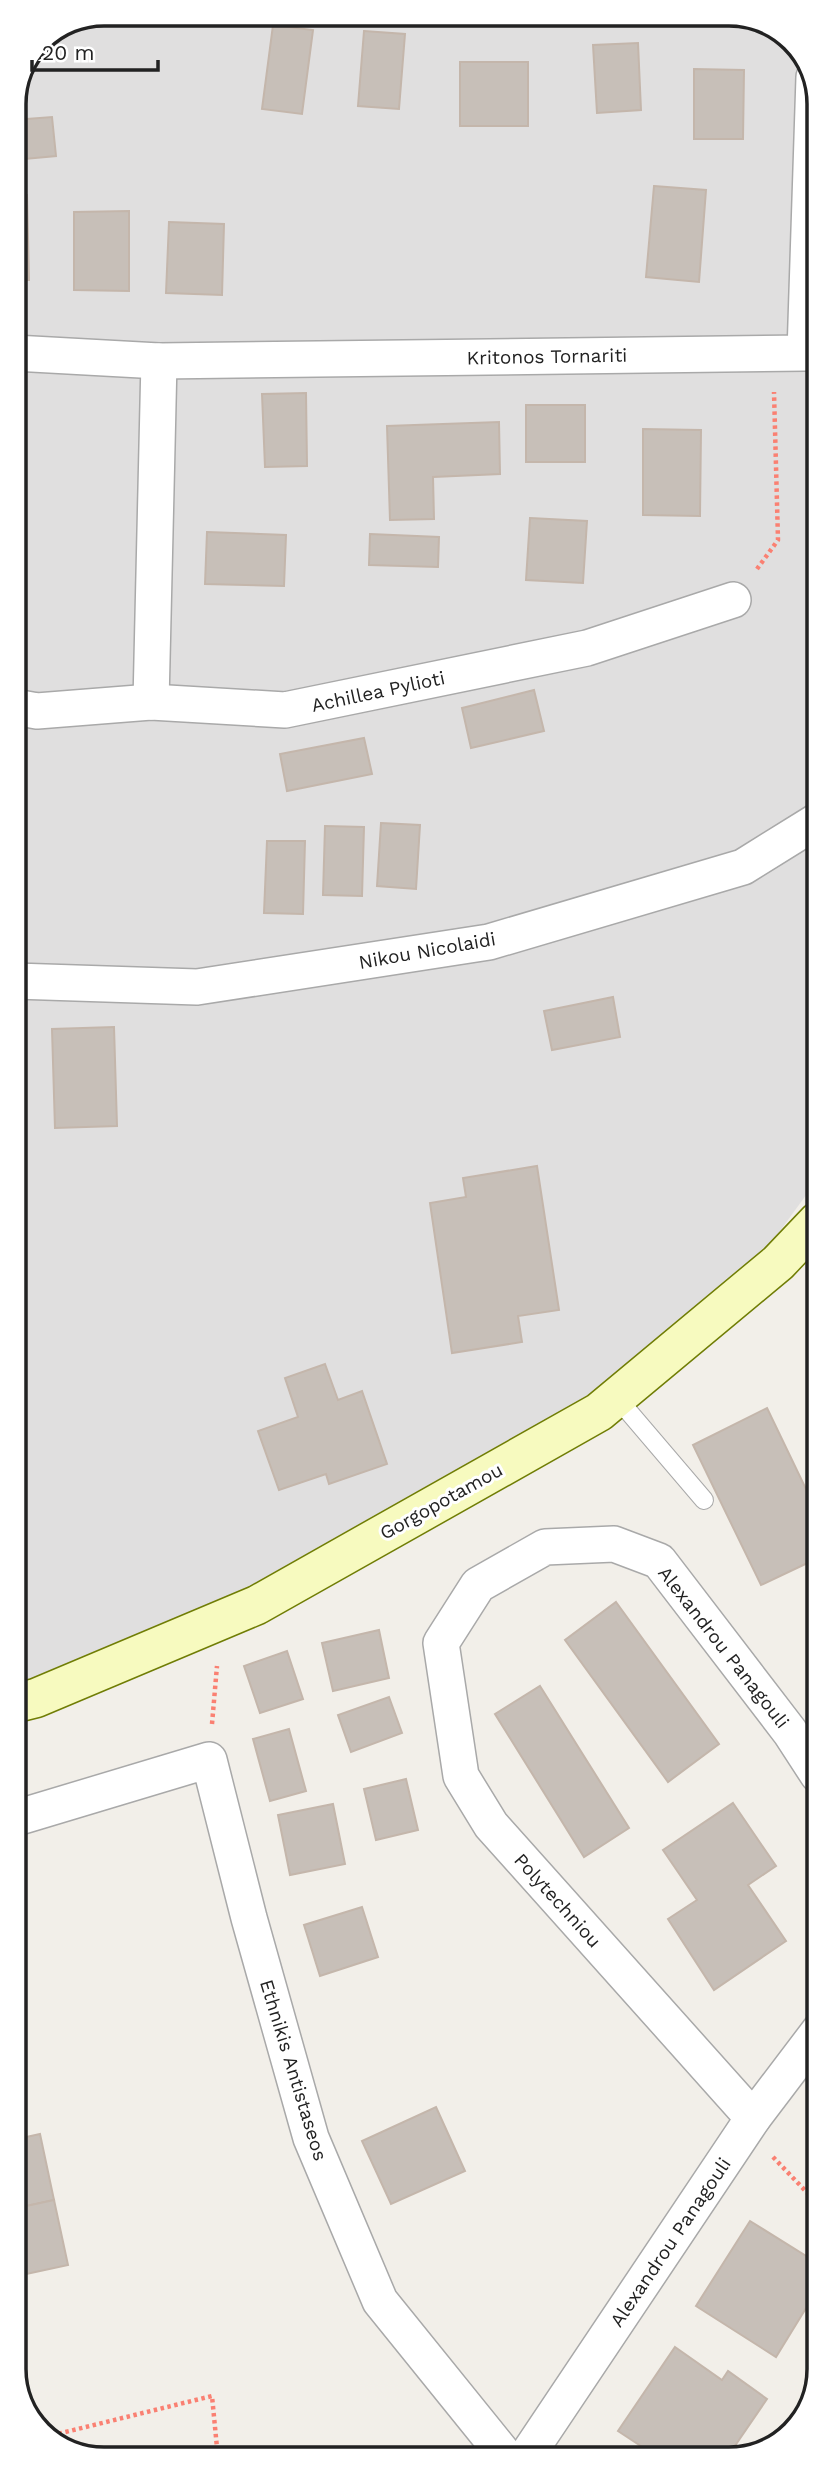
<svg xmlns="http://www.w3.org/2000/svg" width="833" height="2473" viewBox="0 0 833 2473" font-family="'Work Sans',sans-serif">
  <rect width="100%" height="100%" fill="#f2efe9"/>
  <polygon fill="#e0dfdf" points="104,14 735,14 788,36 816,81 817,1180 689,1356 39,1698 16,1703 14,99 41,40"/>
  <g fill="#c7bfb8" stroke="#c4b6ab" stroke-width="2">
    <polygon points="273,25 313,30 302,114 262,109"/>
    <polygon points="364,31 405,34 399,109 358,106"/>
    <polygon points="638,43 641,110 597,113 593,45"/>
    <rect x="460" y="62" width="68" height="64"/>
    <polygon points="694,69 744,70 743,139 694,139"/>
    <polygon points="52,117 56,156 14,160 14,120"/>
    <polygon points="654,186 706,190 699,282 646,277"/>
    <polygon points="27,195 29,280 14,280 14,196"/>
    <polygon points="129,211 129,291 74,290 74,212"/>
    <polygon points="169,222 224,224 222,295 166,293"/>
    <polygon points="306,393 307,466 265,467 262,394"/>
    <rect x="526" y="405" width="59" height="57"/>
    <polygon points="499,422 500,474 433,477 434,519 390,520 387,426"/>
    <polygon points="643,429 701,430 700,516 643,515"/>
    <polygon points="530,518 587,521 583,583 526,580"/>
    <polygon points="207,532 286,535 284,586 205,584"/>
    <polygon points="370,534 439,537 438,567 369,565"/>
    <polygon points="534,690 544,731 471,748 462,708"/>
    <polygon points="364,738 372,774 287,791 280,754"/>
    <polygon points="381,823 420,825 416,889 377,886"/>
    <polygon points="325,826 364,827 362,896 323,895"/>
    <polygon points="267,841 305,841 303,914 264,913"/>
    <polygon points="613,997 620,1037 552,1050 544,1011"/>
    <polygon points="114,1027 117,1126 55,1128 52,1029"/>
    <polygon points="537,1166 559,1310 518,1316 522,1342 452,1353 430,1203 466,1197 463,1178"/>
    <polygon points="325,1364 338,1400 362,1391 387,1464 329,1484 326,1474 279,1490 258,1431 298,1417 285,1378"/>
    <polygon points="767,1408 818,1514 818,1558 761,1585 693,1445"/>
    <polygon points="616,1602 719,1744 668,1782 565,1640"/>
    <polygon points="379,1630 389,1678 333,1691 322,1643"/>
    <polygon points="287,1651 303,1699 260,1713 244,1666"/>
    <polygon points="540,1686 629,1828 584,1857 495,1714"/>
    <polygon points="389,1697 402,1733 351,1752 338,1715"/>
    <polygon points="289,1729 306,1791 270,1801 253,1739"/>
    <polygon points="406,1779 418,1830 376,1840 364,1789"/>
    <polygon points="733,1803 776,1866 748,1885 786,1941 714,1990 668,1919 697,1900 663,1850"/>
    <polygon points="333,1804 345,1864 290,1875 278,1815"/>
    <polygon points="362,1907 378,1957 320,1976 304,1925"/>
    <polygon points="436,2107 465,2171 391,2204 362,2141"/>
    <polygon points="40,2134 54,2200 17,2208 17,2139"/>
    <polygon points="54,2200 68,2265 17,2276 17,2208"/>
    <polygon points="750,2221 819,2264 819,2287 776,2357 696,2306"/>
    <polygon points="675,2347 722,2380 728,2371 767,2399 728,2456 656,2456 618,2431"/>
  </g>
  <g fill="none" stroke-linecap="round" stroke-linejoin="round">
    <defs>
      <polyline id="lane" points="617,1398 704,1500"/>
      <g id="street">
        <polyline points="14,353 159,361 805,353 814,77"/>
        <polyline points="151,702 159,361"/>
        <polyline points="15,707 37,711 151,702 285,710 587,648 733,600"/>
        <polyline points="15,981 197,987 489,942 743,867 817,821"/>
        <polyline points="16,1818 209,1760 249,1918 311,2138 380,2301 506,2457"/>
        <polyline points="753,2118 491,1825 461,1776 441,1643 478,1585 545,1547 614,1544 659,1561 790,1732 818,1775"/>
        <polyline points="526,2457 753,2118 819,2031"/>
      </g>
      <polyline id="secondary" points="16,1703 36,1698 257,1605 599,1412 778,1263 818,1221"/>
    </defs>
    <use href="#lane" stroke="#a9a9a9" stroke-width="20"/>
    <use href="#street" stroke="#a9a9a9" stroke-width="38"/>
    <use href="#secondary" stroke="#707d05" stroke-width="41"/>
    <g stroke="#fa8072" stroke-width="4.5" stroke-dasharray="3.5 3.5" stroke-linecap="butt">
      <polyline points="757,569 778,540 774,392"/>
      <polyline points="212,1724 217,1666"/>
      <polyline points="773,2157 819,2205"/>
      <polyline points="45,2437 212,2396 218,2458"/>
    </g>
    <use href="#lane" stroke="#fff" stroke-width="18"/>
    <use href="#street" stroke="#fff" stroke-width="35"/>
    <use href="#secondary" stroke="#f7fabf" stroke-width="38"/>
  </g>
  <g text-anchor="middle" stroke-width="6" stroke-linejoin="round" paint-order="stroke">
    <g font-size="19" fill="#222" stroke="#fff">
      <text transform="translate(547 356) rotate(-1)" y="7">Kritonos Tornariti</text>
      <text transform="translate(378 691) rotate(-12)" y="7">Achillea Pylioti</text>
      <text transform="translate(427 950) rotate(-10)" y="7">Nikou Nicolaidi</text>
      <text transform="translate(441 1501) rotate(-29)" y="7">Gorgopotamou</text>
      <text transform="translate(724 1647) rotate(52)" y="7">Alexandrou Panagouli</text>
      <text transform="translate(558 1900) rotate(48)" y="7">Polytechniou</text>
      <text transform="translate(294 2070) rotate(73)" y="7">Ethnikis Antistaseos</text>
      <text transform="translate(670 2242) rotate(-56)" y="7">Alexandrou Panagouli</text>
    </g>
  </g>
  <path d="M0 0H833V2473H0ZM104 26H729A78 78 0 0 1 807 104V2369A78 78 0 0 1 729 2447H104A78 78 0 0 1 26 2369V104A78 78 0 0 1 104 26Z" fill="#fff" fill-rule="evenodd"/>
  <path fill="none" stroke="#222" stroke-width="3.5" d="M104 26H729A78 78 0 0 1 807 104V2369A78 78 0 0 1 729 2447H104A78 78 0 0 1 26 2369V104A78 78 0 0 1 104 26Z"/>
  <path d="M32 60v10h126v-10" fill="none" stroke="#222222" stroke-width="3.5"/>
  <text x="42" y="60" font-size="21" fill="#222222" stroke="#ffffff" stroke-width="5" paint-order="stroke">20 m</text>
</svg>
